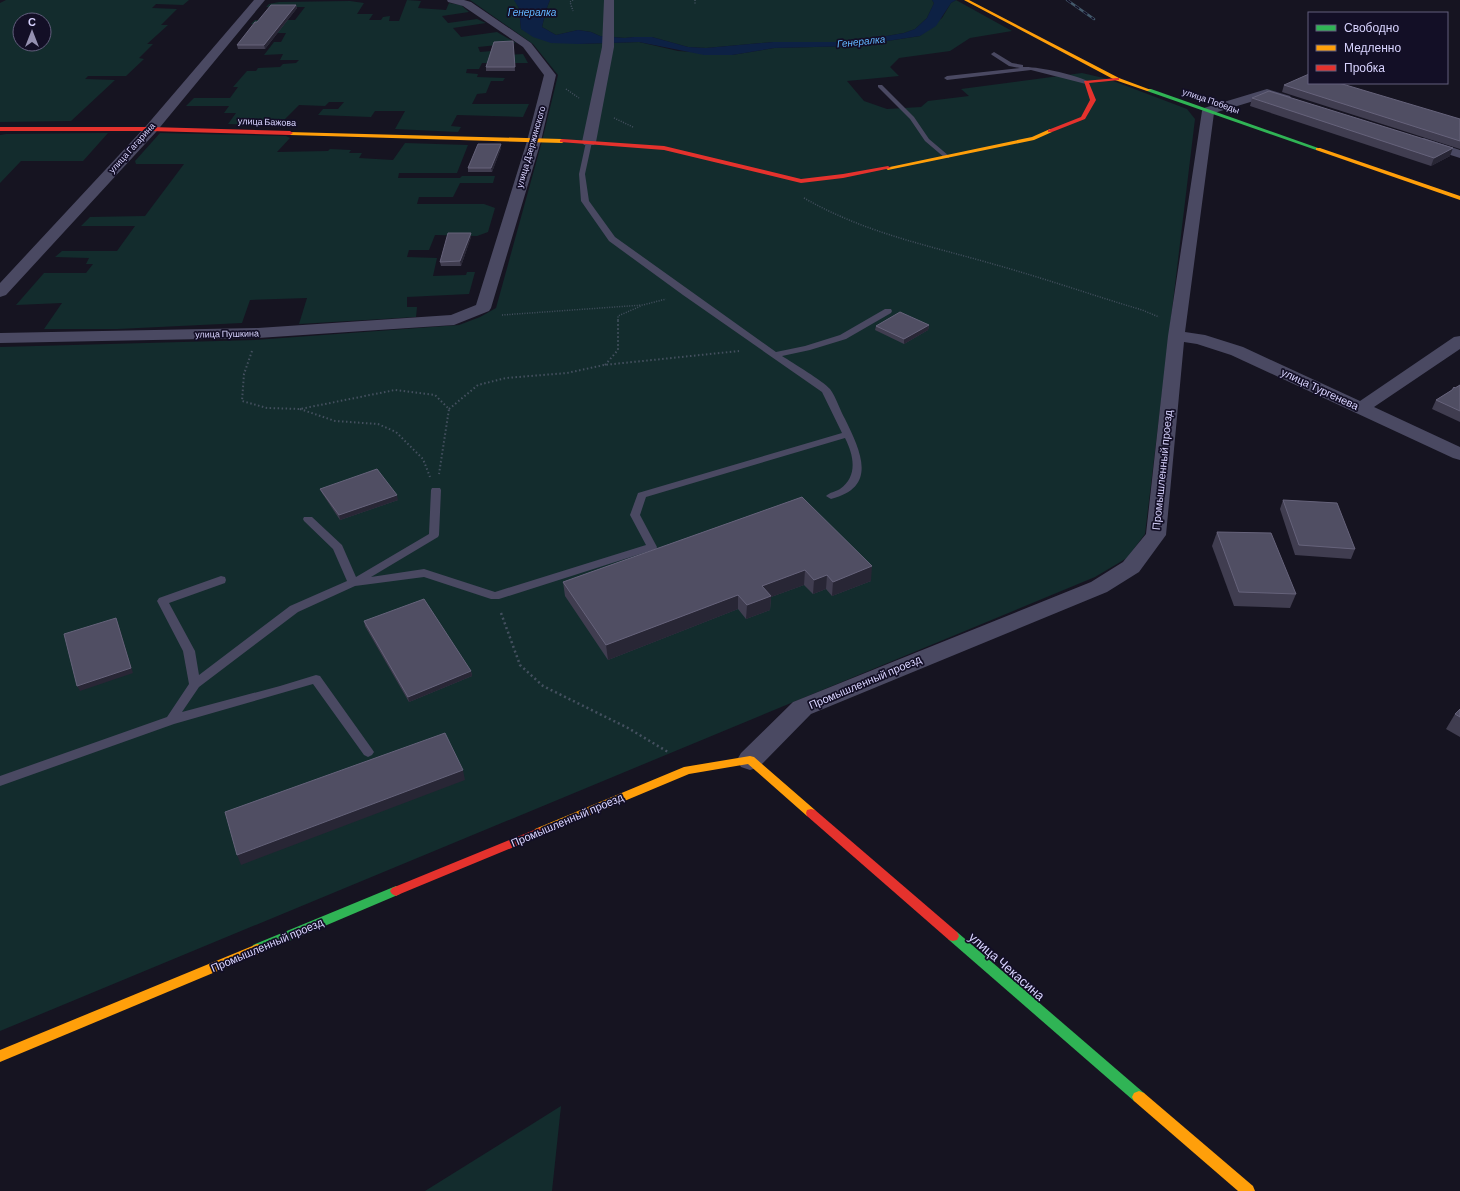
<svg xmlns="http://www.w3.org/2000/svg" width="1460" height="1191" viewBox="0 0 1460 1191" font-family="Barlow,sans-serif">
  <rect width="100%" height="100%" fill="#161421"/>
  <g fill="#132c2d" fill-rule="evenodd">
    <path d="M0 0H189L183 5 156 4 152 8 177 9 161 25H168L147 44H153L139 58 144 59 126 76H88L85 79 115 80 71 121 0 122V3L6 0ZM20 20H44V44H20Z"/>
    <polygon points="407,0 421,1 418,8 446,10 449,3 461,5 469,12 442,16 448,23 477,19 486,23 453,28 461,37 497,32 516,43 478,47 480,52 492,51 495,56 523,54 528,63 482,63 479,69 467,69 466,73 478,74 477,77 505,78 503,81 491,81 486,93 477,94 472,104 529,104 523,117 457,115 451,126 461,127 458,132 395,129 405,111 375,111 371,117 318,115 323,109 338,109 344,102 329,102 325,106 299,105 278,126 228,124 236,113 224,113 229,106 186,106 194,98 230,98 238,87 233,87 247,71 256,71 258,68 280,67 283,64 296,63 299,60 280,60 283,54 264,55 274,42 281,42 286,33 276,33 283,24 251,24 255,20 295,20 305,7 266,7 269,4 279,2 350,1 364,3 357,14 373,14 369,20 381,20 383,17 390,16 389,21 399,21"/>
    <polygon points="470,0 515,0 519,8 521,29 578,44 639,42 678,51 732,55 774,48 854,46 920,36 942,18 951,3 956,0 1012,31 970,38 950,51 899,58 890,67 899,76 847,81 864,101 887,109 921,107 928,101 969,96 961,89 1082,73 1108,79 1187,109 1195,119 1145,534 1127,558 1095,577 0,1031 0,347 255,340 459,325 480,317 496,308 542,141 558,75 533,44"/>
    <polygon points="550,0 932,0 934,3 927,18 915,29 904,33 875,38 839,42 773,42 706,48 688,47 652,37 634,37 625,38 600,36 591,32 578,30 556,35 542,27 546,10"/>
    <polygon points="108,133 83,161 21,161 0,183 0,135 6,134"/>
    <polygon points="160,133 286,136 290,138 277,152 328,151 330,149 351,150 349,153 362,153 359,158 393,160 405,143 468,145 457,173 399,173 398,178 460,178 462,176 495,176 493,183 460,183 453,197 419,197 417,204 484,204 495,208 488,232 477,236 435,235 429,250 409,250 407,257 437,258 433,276 466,275 467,272 475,272 469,294 407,297 407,307 417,307 416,317 299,324 307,298 250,300 242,323 118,329 44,329 62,303 16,305 44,273 86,273 93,264 86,264 89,258 55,257 62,251 117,251 135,226 81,226 90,217 145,216 184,164 136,164 135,161"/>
    <polygon points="561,1106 552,1191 425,1191"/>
  </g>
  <polygon fill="#0d2144" points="514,0 550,0 546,10 542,27 556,35 578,30 591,32 600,36 624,38 634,37 652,37 688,47 706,48 773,42 839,42 875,38 904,33 915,29 927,18 934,3 932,0 956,0 951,3 936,26 920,36 854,46 774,48 732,55 704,55 639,42 578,44 551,43 533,37 521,29 519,8"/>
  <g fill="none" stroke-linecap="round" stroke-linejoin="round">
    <g stroke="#44505f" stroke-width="1.5" stroke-dasharray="1 1.5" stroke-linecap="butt">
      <polyline points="573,0 570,2 573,11"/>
      <polyline points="695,0 695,4"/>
      <polyline points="566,89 579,98"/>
      <polyline points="614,118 633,127"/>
      <path d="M804 198C865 233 927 245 993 264 1043 278 1092 295 1142 310L1159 317"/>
      <polyline points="502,315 643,305 666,299"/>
      <polyline points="618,320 618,316 641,306"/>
    </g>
    <g stroke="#44505f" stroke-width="2" stroke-dasharray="1.5 2.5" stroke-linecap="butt">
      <polyline points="252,351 244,374 242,401 267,408 300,409 395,390 435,395 449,409 439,474"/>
      <polyline points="605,365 618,350 618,319"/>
      <polyline points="300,409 335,421 378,424 396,432 423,459 430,477"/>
      <polyline points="449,409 478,385 506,378 567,373 604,365 739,351"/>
    </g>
    <polyline stroke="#44505f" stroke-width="2.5" stroke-dasharray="2 3" stroke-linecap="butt" points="501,613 520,665 543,686 628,728 668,752"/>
    <g fill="#4a4962" fill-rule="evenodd">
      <path d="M994 52 1012 63 1023 65V67C1036 66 1079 75 1089 82L1086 84 1031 70 947 80 944 78 947 76 1020 68 1009 66 992 55 991 54Z"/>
      <polygon points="878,85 882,85 914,117 929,139 949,156 949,158 945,158 925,141 910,119 878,87"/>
      <path d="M589 140 592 142 585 174 589 201 615 237 776 352 805 346 840 335 885 309H891L892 311 891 313 846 339 810 350 782 356C793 363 823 381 830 389 836 397 840 410 845 419 860 450 879 487 831 499L826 496C830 492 835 492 840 489 858 476 854 456 845 438L646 497 640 515 657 547 656 549 499 599H491L424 577 355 586 298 612 199 687 182 712 280 686 316 675 320 676 372 749 374 752 372 755 368 757 364 755 313 684 174 724 0 786V776L167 717 189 684 183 651 157 601 159 598 221 576 225 577 226 580 225 583 169 603 195 651 199 675 290 606 347 581 333 549 304 521 303 519 304 517H312L342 545 356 577 429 534 431 490 432 488H440L441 490 439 535 438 537 371 577 424 569 495 592 646 545 630 515 638 493 842 433 822 392 683 295 609 241 581 201 579 174 586 142Z"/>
    </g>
    <g fill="#4a4962" fill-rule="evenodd">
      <polygon points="254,0 265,0 156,132 6,295 0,297 0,283 146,126"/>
      <polygon points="447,0 464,0 471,2 531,43 556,75 541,141 491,308 489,311 454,325 258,338 0,343 0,333 258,328 451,315 476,305 527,141 544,75 523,47 463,6 448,2"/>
      <polygon points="604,0 614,0 614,47 596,142 594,145 584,145 582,142 602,47"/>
      <polygon points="1267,89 1290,96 1292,99 1290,102 1286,103 1267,97 1214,113 1185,332 1205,335 1243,347 1360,401 1454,337 1460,336 1460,349 1374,407 1460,447 1460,460 1453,458 1231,355 1197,344 1184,342 1166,535 1139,572 1107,592 811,714 759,767 750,770 741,767 737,760 741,753 793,702 1091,582 1123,562 1146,534 1168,336 1202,111 1204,108"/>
      <polygon points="1424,138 1460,150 1460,158 1419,145 1417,142 1419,139"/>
    </g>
    <g fill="#30b455" fill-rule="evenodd">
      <polygon points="1147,89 1151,89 1321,149 1316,150 1147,91"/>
      <polygon points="396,886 400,888 402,891 400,894 261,953 257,954 253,953 251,949 253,945"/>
      <polygon points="953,931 957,932 1144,1093 1146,1097 1144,1101 1139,1103 1134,1101 949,940 947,936 949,932"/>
    </g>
    <g fill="#ff9f0a" fill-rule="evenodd">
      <polygon points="964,0 969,0 1119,78 1151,90 1147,91 1115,80"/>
      <polygon points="1050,129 1052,130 1052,132 1034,140 888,170 885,168 1032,137"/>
      <polygon points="288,132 562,139 565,141 562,143 290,135 287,133"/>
      <polygon points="1316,148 1320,148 1460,196 1460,200 1316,150"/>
      <polygon points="750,756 754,757 815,810 816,813 815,816 811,817 807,816 748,764 689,774 543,835 539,836 535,835 534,832 535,829 684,767"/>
      <polygon points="257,944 261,945 263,949 261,953 0,1062 0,1050"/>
      <polygon points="1139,1091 1144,1093 1253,1186 1255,1191 1238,1191 1134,1101 1132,1097 1134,1093"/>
    </g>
    <g fill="#e5322d" fill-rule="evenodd">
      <polygon points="1117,78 1119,78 1119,80 1089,83 1096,100 1085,119 1052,132 1048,132 1048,130 1081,117 1090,100 1084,81"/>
      <polygon points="0,127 151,127 290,131 293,133 290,135 151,131 0,131"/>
      <polygon points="562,139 664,146 801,179 843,174 888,166 891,168 843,178 801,183 664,150 560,142 560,140"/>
      <polygon points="811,809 815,810 957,932 959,936 957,940 953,941 949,940 807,816 806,813 807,810"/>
      <polygon points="539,828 543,829 544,832 543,835 400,894 396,896 392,894 390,891 392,888"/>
    </g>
    <defs>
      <polyline id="rail" points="1067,0 1094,19"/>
    </defs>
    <use href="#rail" stroke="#43596b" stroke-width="2.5"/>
    <use href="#rail" stroke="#130f26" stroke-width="1.5" stroke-dasharray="5" stroke-linecap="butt"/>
  </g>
  <g fill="#403d50">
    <polygon points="296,5 297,8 265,49 238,49 237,45 257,22"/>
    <polygon points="513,41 515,71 486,71 486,67"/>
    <polygon points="1284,85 1460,119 1460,149 1282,92"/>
    <polygon points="1252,98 1450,156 1431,166 1250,106"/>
    <polygon points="501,144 501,148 492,172 468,172 468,168"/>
    <polygon points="471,237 461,266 441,266 440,262"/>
    <polygon points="929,325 928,330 904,344 875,330 876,326"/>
    <polygon points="1460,385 1460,422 1432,409 1436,400"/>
    <polygon points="320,489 398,500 340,520 322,493"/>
    <polygon points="802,497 871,581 832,596 826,589 813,594 804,585 771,597 770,610 746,619 738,609 608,660 565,596 563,582"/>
    <polygon points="1283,500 1355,549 1351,559 1295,555 1280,509"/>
    <polygon points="1217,532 1296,594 1290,608 1234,606 1212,546"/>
    <polygon points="364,621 471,671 472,676 409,702 365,626"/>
    <polygon points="1460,709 1460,737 1446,729 1455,714"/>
  </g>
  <g fill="#282635">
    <polygon points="296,5 297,8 265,49 264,45"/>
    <polygon points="501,144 501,148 492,172 491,168"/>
    <polygon points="1453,148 1450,156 1431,166 1434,158"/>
    <polygon points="471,233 471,237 461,266 460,261"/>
    <polygon points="929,325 928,330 904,344 904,339"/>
    <polygon points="397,495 398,500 340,520 339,515"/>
    <polygon points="872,566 871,581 832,596 833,582"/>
    <polygon points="805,570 804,585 771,597 770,610 746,619 747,605 762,586"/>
    <polygon points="827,575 826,589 813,594 814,580"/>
    <polygon points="738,595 738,609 608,660 606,645"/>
    <polygon points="116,618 118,623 133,673 80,691 77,686"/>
    <polygon points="471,671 472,676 409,702 408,697"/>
    <polygon points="463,770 465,780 241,865 237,855"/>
  </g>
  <g fill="#504e63" stroke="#66637b">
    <polygon points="271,5 296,5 264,45 237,45 255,22 257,22"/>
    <polygon points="513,41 515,67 486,67 494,42"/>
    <polygon points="1309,74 1309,83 1339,83 1460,119 1460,141 1284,85"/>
    <polygon points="1269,91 1453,148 1434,158 1252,98"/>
    <polygon points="478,144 501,144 491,168 468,168"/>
    <polygon points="448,233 471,233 460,261 440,262"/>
    <polygon points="900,312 929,325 904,339 876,326"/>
    <polygon points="1460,385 1460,411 1436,400 1452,390 1454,387 1455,388"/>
    <polygon points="377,469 397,495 339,515 320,489"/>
    <polygon points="802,497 872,566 833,582 827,575 814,580 805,570 762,586 771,596 747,605 738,595 606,645 563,582"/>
    <polygon points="1283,500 1337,503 1355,549 1299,545"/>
    <polygon points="1217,532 1271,533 1296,594 1239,592"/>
    <polygon points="424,599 471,671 408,697 364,621"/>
    <polygon points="116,618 131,668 77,686 64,634"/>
    <polygon points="1460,709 1460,717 1455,714"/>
    <polygon points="445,733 463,770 237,855 225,812"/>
  </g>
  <g text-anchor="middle" stroke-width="3.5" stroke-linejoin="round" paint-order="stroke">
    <g font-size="9" fill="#d9d4ff" stroke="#130f26">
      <text transform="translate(1211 101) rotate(19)" y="3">улица Победы</text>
      <text transform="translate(267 122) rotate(2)" y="3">улица Бажова</text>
      <text transform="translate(531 147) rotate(-74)" y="3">улица Дзержинского</text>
      <text transform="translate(132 148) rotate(-48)" y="3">улица Гагарина</text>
      <text transform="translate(227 334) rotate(-1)" y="3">улица Пушкина</text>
    </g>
    <g font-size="10" font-style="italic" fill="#62b6ff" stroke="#130f26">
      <text x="532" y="16">Генералка</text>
      <text transform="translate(861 41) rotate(-6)" y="4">Генералка</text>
    </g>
    <g font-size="11" fill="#d9d4ff" stroke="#130f26">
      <text transform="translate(1320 389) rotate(25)" y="4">улица Тургенева</text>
      <text transform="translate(1162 470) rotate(-84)" y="4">Промышленный проезд</text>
      <text transform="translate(865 682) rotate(-23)" y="4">Промышленный проезд</text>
      <text transform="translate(567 820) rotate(-23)" y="4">Промышленный проезд</text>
      <text transform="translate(267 945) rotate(-23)" y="4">Промышленный проезд</text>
    </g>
    <g font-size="13" fill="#d9d4ff" stroke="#130f26">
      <text transform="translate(1007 966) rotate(41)" y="5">улица Чекасина</text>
    </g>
  </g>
  <rect x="1308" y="12" width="140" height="72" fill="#130f26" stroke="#625e7d"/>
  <rect x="1316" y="25" width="20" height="6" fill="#30b455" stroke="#625e7d"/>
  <text x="1344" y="32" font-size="12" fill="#d9d4ff">Свободно</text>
  <rect x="1316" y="45" width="20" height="6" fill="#ff9f0a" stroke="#625e7d"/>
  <text x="1344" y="52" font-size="12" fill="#d9d4ff">Медленно</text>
  <rect x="1316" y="65" width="20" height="6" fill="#e5322d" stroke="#625e7d"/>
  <text x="1344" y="72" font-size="12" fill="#d9d4ff">Пробка</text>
  <g transform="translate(32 32)"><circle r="19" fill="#130f26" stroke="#625e7d"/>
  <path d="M0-3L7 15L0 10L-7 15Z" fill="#9591b1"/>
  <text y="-6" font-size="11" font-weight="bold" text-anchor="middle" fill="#d9d4ff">С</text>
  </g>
</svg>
